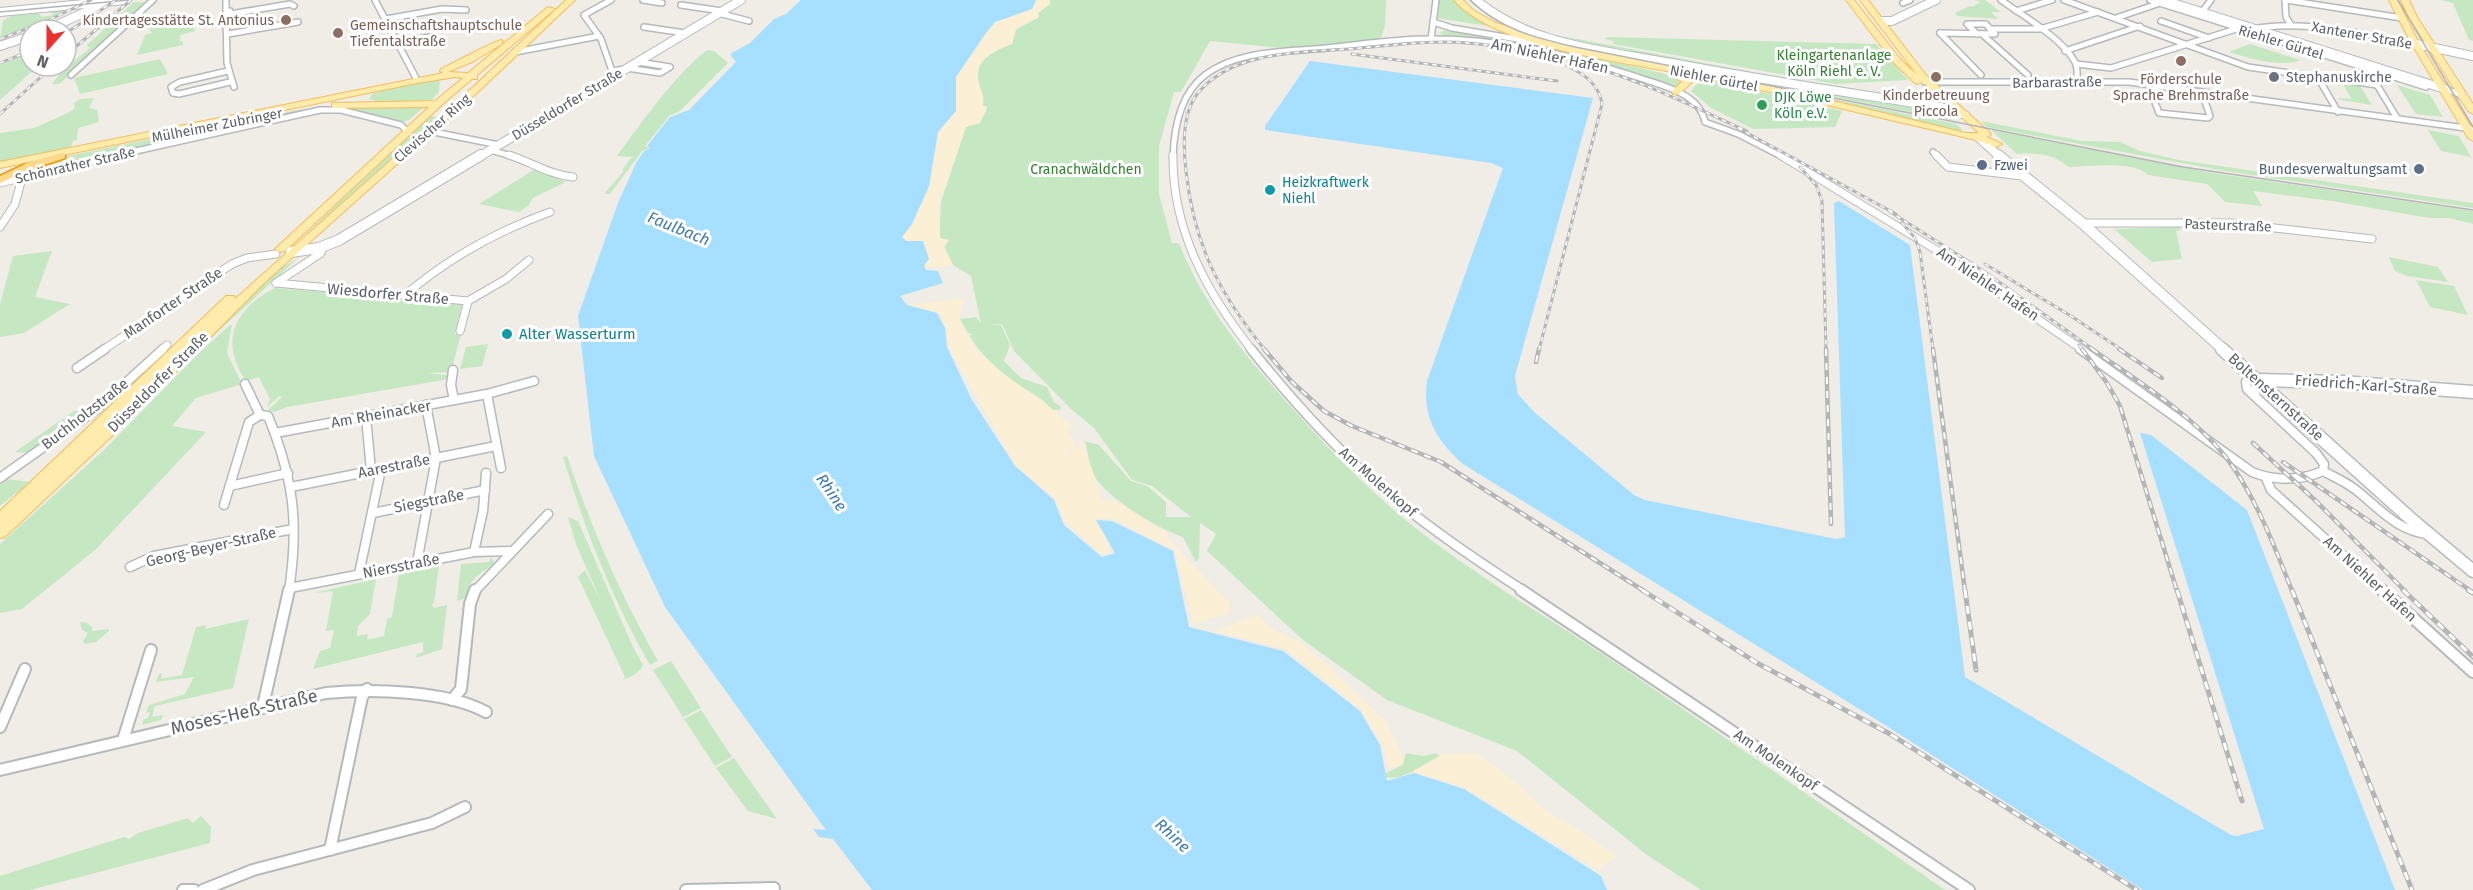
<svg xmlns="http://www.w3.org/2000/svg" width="2473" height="890" viewBox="0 0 2473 890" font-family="'Fira Sans',sans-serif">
  <rect width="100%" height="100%" fill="#f0ede6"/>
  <g fill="#c5e8c2">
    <path d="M1050 0H1386L1385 26 1380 41 1291 49 1210 41 1181 92H1174L1159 146V194L1172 243H1179C1200 298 1238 347 1277 391 1320 440 1366 489 1418 530 1480 578 1548 618 1613 661 1724 737 1835 813 1945 890H1701L1647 855 1517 751 1387 700 1303 640 1207 551 1216 534 1200 523 1199 558 1196 562 1183 537C1158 529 1109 499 1095 477 1089 467 1088 452 1085 441L1099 445 1131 481 1147 486 1166 502V517H1191L1152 486 1132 480 1094 428 1070 408 1014 351 1002 324H990L1001 325 1010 345 1004 361 1021 378 1047 387 1054 402 1061 407 1060 410H1052C1042 396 1025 391 1013 381 997 369 979 353 970 336L973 334 968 333 960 319 976 317 981 324 971 276 953 265 940 238V221L941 202 966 127C976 122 986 119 987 107L982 106C985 94 979 89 978 78 976 58 997 50 1012 44L1016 29 1039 17 1038 13 1050 4Z"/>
    <polygon points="1438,0 1454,0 1463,10 1488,26 1437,18"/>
    <polygon points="1975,0 1985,0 2001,12 1991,12 1998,19 1957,16 1955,13 1970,6 1975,7 1974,6 1980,2"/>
    <polygon points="2441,0 2473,0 2473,41 2469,40 2453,3"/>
    <polygon points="134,2 143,2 145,5 66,78 59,84 52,84 63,70 90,48 87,45"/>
    <polygon points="76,7 0,38 3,21 15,13 36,10 42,17 53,15 49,9"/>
    <polygon points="189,18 189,22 196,31 180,35 180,42 183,41 183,45 137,55 145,35 152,33 149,29 166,25 166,22"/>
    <polygon points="1451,29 1591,56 1677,77 1683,82 1677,86 1668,86 1597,63 1483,40 1446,37 1439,32"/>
    <polygon points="1540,32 1758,73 1932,101 1919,103 1575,42"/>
    <polygon points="1608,37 1876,44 1908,80 1836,84 1613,44 1614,41 1604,39"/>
    <path d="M2250 44 2300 60C2283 68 2247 58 2229 52Z"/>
    <path d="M707 50 714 51 728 63 680 111 669 116 645 146 649 148 642 151 610 194H604L624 171 622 170 631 158 635 157 617 156C641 123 675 75 707 50Z"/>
    <polygon points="30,53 30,66 38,66 0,100 0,65"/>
    <polygon points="160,59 168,74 80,94 74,78"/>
    <polygon points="440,78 439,92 428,104 379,102 369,99 372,94 380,91"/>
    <polygon points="1702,78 1842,111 1835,127 1753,129 1711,108 1691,91"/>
    <polygon points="2328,80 2360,86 2372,105 2340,100 2338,98 2352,99 2342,83"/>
    <polygon points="1764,83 1942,110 1952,120"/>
    <polygon points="1758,84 1956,124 1963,130 1956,131"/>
    <polygon points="2397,85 2430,95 2443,117 2416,114"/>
    <polygon points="94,98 89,108 97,110 99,122 78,128 77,140 73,141 71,147 0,162 0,133 34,128 70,112 75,108 74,103 80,99"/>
    <polygon points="348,105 423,108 409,120 401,122 341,109 243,124 38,172 32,167 49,160 259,117 256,121 261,117 297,110"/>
    <polygon points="427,116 438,117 301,239"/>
    <polygon points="1981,121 2082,141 2121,142 2140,151 2179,160 2473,203 2473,208 2225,171 1987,127"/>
    <path d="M1991 130 2207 172 2473 211V224L2449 218H2429L2332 201 2253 191 2262 206 2225 202 2207 184 2148 175C2133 160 2090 167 2069 167 2051 153 2039 153 2017 154Z"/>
    <polygon points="2428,130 2459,136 2471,157 2441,151"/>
    <polygon points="535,169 566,182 533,198 528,206 519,212 479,204"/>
    <polygon points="2180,227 2181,230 2176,231 2182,259 2152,262 2114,229"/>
    <polygon points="52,251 35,297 70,304 24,333 0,337 0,304 13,256"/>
    <polygon points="2389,257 2438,267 2448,282 2407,276 2395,271"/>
    <polygon points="298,258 195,353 64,480 255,292 281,268"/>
    <polygon points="2416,280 2454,286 2468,315 2430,307"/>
    <path d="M275 288 462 304 455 334H461L451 372 428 373 446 375 449 379 287 407 274 412 268 410 282 397 279 396 267 407 270 399 259 377 246 381C219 341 234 309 275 288Z"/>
    <polygon points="230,325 232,325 227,353 242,384 196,398 172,426 206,432 95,550 22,609 0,613 0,544 105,449 199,353"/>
    <polygon points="488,344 482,366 460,369 466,347"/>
    <polygon points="74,411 86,411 31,453 15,452"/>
    <path d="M567 456C591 527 621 596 658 661L650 665C612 599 585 530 563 457Z"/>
    <polygon points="6,479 30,482 0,506 0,483"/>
    <path d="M568 517 578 521 633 647 643 665C639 673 631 677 622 680L625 677 578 577 585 570 600 599 576 544Z"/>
    <path d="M490 558 494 560V565C484 570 472 577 468 589L470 590 466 594 467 598 457 601 461 564 489 562Z"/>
    <polygon points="439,566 434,602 432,605 434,608 447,605 442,649 416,658 417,654 423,652 423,642 313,669 320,651 330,648 334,630 326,631 333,591 316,593 318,592 376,579 370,614 358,626 357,636 368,634 367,640 384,636 387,619 392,617 399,574"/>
    <polygon points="249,619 233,688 155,706 152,717 163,715 161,720 142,725 144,719 148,718 150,712 146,713 149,705 185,694 194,677 156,682 159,674 162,673 161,679 182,675 196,627 206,625 205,629"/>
    <polygon points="80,622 87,623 92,627 92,631 109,629 109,631 96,642 85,644 83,641 88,633 82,630"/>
    <polygon points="671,661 701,708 683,717 653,670"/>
    <polygon points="701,710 732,757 715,766 684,719"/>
    <path d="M1406 753 1424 756 1436 753 1439 756C1425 764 1404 781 1386 777V773L1403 765Z"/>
    <polygon points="734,758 777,819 748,811 716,768"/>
    <polygon points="201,816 211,827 210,843 30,890 0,890 0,876 124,837 129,839 138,833 188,818 193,823"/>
  </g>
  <g fill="#fbefd5">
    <path d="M1036 0H1050V4L1038 13 1039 17 1016 29 1012 44C997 49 976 58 978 78 979 89 985 94 983 105L987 107 980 123 966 127 939 203 940 238 949 240 944 247 953 265 926 268 929 259 923 241H906L902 237 913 224 929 186 939 132 956 111V77L986 33 995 22 1032 9Z"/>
    <path d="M964 298 959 319C965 329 970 343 978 351 1007 381 1046 400 1075 429H1066L1076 443 1066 454 1083 442 1102 500 1117 502 1168 534 1169 540 1231 604 1228 614 1193 624 1175 550 1114 519 1096 518 1111 551 1101 554 1064 520 1055 498 1016 466 949 348 947 331 939 313 909 305Z"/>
    <path d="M1259 614 1270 628 1299 642 1328 665 1388 724C1392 738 1401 747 1404 761L1399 766 1389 768 1383 745 1361 709 1287 650 1215 631Z"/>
    <polygon points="1477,753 1518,784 1545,810 1578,829 1616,856 1599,870 1464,787 1413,771 1444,754"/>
  </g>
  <g fill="#a6dfff">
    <polygon points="801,0 1036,0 1032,9 995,22 986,33 956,77 956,111 938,132 929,186 912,224 902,237 906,241 923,241 929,259 924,265 926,270 938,271 943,283 900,296 907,305 937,313 945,328 947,347 972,400 1015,466 1054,500 1064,525 1102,557 1115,553 1096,520 1112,521 1173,551 1189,627 1283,651 1360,711 1380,745 1387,781 1414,773 1464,789 1601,876 1607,890 872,890 833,839 819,837 813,829 826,830 665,607 594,456 578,316 618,203 637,161 644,151 650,148 647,146 670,117 689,110 736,62 730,54 750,43 774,19 786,14"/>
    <path d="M1310 61 1593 98 1515 376 1518 394 1534 412 1634 495 1645 500 1836 539 1845 537 1834 203 1839 201 1910 245 1965 677 2231 835 2237 836 2264 829 2140 433 2151 435 2247 510 2395 890H2143L1885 725 1463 464C1437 441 1422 417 1427 381L1503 168 1491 163 1265 130V126Z"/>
  </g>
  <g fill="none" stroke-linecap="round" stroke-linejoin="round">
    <defs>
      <g id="street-far3">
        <polyline points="226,0 226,11 230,11 230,15 226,16 227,63 234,87"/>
        <polyline points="375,0 417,80"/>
        <polyline points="611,0 584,15 601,39 612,71 625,69"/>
        <polyline points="643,0 662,3"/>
        <path d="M2001 0C2023 16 2062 38 2075 62 2078 68 2077 75 2077 81"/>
        <polyline points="2064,0 2248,67 2297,74"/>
        <polyline points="2150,0 2426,87"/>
        <polyline points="2285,0 2286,17 2291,25"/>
        <polyline points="2286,0 2402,18"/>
        <polyline points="1903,3 1910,0"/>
        <polyline points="681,5 722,11"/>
        <polyline points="2016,11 2052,0"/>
        <polyline points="718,13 749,21"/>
        <polyline points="2201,13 2211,0"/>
        <polyline points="230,14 290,4 294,6"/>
        <polyline points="2116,18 2160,3"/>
        <polyline points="386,19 442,9 466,10"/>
        <polyline points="2161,21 2209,38"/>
        <polyline points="1433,22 1452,28 1541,43"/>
        <polyline points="644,27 685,33"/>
        <path d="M2251 29C2307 19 2361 34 2416 44"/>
        <polyline points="1940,33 1995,34 1990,29 2040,29 2098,12"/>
        <polyline points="1940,33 1981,75"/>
        <polyline points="228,34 298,22"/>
        <polyline points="1977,34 1967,24 1986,24 1990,29"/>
        <polyline points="1982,34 2028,75"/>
        <polyline points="1431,39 1436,0"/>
        <polyline points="398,43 429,37"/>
        <polyline points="2065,51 2140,26"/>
        <polyline points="515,52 599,36"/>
        <polyline points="2076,64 2111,68 2236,29"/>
        <polyline points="627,68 660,73 670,67 638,62"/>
        <polyline points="228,71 180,82 171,87 173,93 179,94 230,82"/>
        <polyline points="71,75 153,0"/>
        <polyline points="2384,75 2374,80 2397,118"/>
        <polyline points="2317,76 2338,112"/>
        <polyline points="2337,79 2377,85"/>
        <polyline points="1925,82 2129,82 2473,129"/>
        <polyline points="2154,85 2159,95 2152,94 2159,113 2208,118 2210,116 2202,93"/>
        <polyline points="2445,89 2459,94 2466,101"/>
        <polyline points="429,131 499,145"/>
        <polyline points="491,150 514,157"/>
        <polyline points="1933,152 1938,157"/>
        <polyline points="109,157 320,110 341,110 401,125 407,131"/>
        <path d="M1173 157C1174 127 1180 94 1205 75 1235 52 1278 52 1314 49 1352 46 1390 39 1428 39 1499 38 1569 55 1637 77 1662 86 1699 92 1705 122L1738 134 1783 157"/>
      </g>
      <g id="street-far2">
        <path d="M509 155C531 162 550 175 573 177"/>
        <path d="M1173 155C1172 230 1207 293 1252 350"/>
        <polyline points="1780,155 1938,251 2083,350"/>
        <polyline points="1936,155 1948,167 2022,176"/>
        <polyline points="0,183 115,155"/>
        <polyline points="2083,223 2231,223 2372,239"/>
        <polyline points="0,227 15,204 22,178"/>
        <polyline points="276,283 468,301 460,331"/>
        <polyline points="276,283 321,253 323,247"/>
        <path d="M404 296C448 258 495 232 550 212"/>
        <polyline points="468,301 506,279 529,260"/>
        <polyline points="103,350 232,264 247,258 276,254"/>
        <polyline points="161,350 167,345"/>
      </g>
      <g id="street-far1">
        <path d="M1251 349C1287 394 1326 438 1369 477 1417 520 1470 556 1524 591"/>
        <path d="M2080 349 2252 472C2274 481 2301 481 2323 471"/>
        <polyline points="77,368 105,349"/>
        <polyline points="453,370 451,385 454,400"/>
        <polyline points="245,384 260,415"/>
        <polyline points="487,394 501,468"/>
        <polyline points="2256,397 2254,390 2259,380 2249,379 2246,382 2247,389 2316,453 2324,464 2323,471"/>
        <path d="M260 415 268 416C294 480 299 523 289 591"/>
        <polyline points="366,417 371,470"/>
        <polyline points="275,433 487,394 534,381"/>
        <path d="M2323 471C2334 477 2346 482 2356 490 2379 508 2397 531 2428 534"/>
        <polyline points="0,478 97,409 163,349"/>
        <polyline points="2266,478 2271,490 2383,591"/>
        <polyline points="230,486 288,473"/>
        <polyline points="291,487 496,446"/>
        <polyline points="224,505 249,422 260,415"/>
        <polyline points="373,513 485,490"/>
        <polyline points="474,552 483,511 486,473"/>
        <polyline points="417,563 436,458 426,405"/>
        <polyline points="130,567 154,556 293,529"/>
        <polyline points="359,574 381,469"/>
        <polyline points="290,588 474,552 512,551"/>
        <polyline points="475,591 548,514"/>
      </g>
      <g id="street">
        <polyline points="1521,590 1969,890"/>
        <polyline points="2382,590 2473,672"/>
        <polyline points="452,700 461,689 470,604 475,590"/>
        <polyline points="263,706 289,590"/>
        <polyline points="0,727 25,669"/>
        <polyline points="123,740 151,650"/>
        <path d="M0 770 326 693C372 689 445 690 486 712"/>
        <polyline points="330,850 362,697 367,689"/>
        <polyline points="183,890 194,890"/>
        <polyline points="203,890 253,870 432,823 465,807"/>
        <polyline points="686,890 774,888"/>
      </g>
      <g id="secondary-far2">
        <path d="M1476 0C1531 46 1604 50 1672 63 1761 80 1851 93 1941 107L1965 115"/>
        <polyline points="2163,0 2445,89"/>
        <polyline points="0,12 126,0"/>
        <polyline points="1881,21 1892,21 1936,0"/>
        <polyline points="46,30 101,5"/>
        <polyline points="2416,44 2473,56"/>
        <polyline points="0,46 30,36"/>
        <polyline points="1978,137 2000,157"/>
        <polyline points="479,157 741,0"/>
      </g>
      <g id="secondary-far1">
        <polyline points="1998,155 2081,222 2224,350"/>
        <polyline points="291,252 319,248 339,240 481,155"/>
      </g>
      <g id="secondary">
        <polyline points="2222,349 2411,519 2473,571"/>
        <polyline points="2259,380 2342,382 2473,392"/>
      </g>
      <g id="primary">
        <polygon points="566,0 575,0 479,91 265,282 113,435 5,537 0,538 0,511 226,296 234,296 235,299 473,87"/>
        <path d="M1454 0H1463L1473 10 1494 22 1552 42 1788 90 1966 133H1979L1923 82 1916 84 1894 63 1846 0H1854L1900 59 1917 75 1860 0H1868L1926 75 1989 132 1991 134 1987 137 2002 144 1997 147 1976 140 1788 96 1679 73 1692 82 1679 94H1673V90L1682 82 1670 74 1672 72C1613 60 1493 46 1454 0Z"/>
        <polygon points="2389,0 2397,0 2419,43 2473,130 2473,141 2468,138 2411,43"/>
        <polygon points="2401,0 2409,0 2417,17 2473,104 2473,114 2468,111 2409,17"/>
        <path d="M548 7 555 9 477 75V79H472L445 102 285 251 281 252 275 249 429 107 335 108 332 107V103L435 101 463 78 455 77 417 83 0 168V162L443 73 440 71 441 69C452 64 495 40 502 40V44L472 62 448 72 468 73Z"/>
      </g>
      <polygon id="highway" points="61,153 65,154 65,158 35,168 56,169 56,173 30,175 24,172 0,183 0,176 27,163"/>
    </defs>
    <use href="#street-far3" stroke="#b6b9bc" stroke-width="8"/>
    <use href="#street-far2" stroke="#b6b9bc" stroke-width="9"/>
    <use href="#street-far1" stroke="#b6b9bc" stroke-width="11"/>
    <use href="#street" stroke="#b6b9bc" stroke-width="14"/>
    <use href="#secondary-far2" stroke="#b7bbc0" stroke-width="10"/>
    <use href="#secondary-far1" stroke="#b7bbc0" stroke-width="12"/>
    <use href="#secondary" stroke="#b7bbc0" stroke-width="15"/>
    <use href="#primary" stroke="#f5bd5a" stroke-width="2"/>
    <use href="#highway" stroke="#f59600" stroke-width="3"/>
    <use href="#street-far3" stroke="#fff" stroke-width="5"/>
    <use href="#street-far2" stroke="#fff" stroke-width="7"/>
    <use href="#street-far1" stroke="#fff" stroke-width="8"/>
    <use href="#street" stroke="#fff" stroke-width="10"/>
    <use href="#secondary-far2" stroke="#fff" stroke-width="8"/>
    <use href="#secondary-far1" stroke="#fff" stroke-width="10"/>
    <use href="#secondary" stroke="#fff" stroke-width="12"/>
    <use href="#primary" fill="#ffebab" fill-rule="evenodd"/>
    <use href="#highway" fill="#ffd98d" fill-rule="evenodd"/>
    <g stroke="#b4b5b6" stroke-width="1.5">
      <path d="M1470 0C1499 29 1536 38 1575 47L2183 167 2473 210"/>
      <polyline points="2398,0 2473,127"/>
      <polyline points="0,12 129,0"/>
    </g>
    <defs>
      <g id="rail-far2">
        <polyline points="66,33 116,0"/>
        <polyline points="0,39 49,20 91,0"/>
        <polyline points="1352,54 1557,81"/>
        <polyline points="66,55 131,0"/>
        <polyline points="0,63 30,51"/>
        <polyline points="0,114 53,66"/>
        <polyline points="1738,128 1896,214"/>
        <polyline points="1800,167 1816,185 1822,201 1826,350"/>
        <polyline points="1889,211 1985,272 2094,350"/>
        <polyline points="1902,223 1915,238 1920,252 1933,350"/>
        <polyline points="1985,264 2071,316 2122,350"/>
        <polyline points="2079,345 2083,350"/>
        <path d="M1265 350C1219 293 1194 245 1186 171 1183 147 1182 113 1198 93 1235 48 1308 53 1360 48 1396 45 1432 40 1468 43 1506 46 1543 54 1579 63 1639 79 1691 106 1747 131"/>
        <path d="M1539 350 1602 104C1599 84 1584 74 1567 66"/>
      </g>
      <g id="rail-far1">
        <polyline points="1264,349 1291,381 1324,411 1352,426 1441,462 1644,591"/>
        <polyline points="1826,349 1831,524"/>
        <polyline points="1933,349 1965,591"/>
        <polyline points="2082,349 2107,383 2120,406 2177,591"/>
        <path d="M2092 349C2137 381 2189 412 2225 456 2254 493 2275 547 2292 591"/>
        <polyline points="2119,349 2162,378"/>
        <polyline points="1536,362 1539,349"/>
        <polyline points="2253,443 2316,501 2405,591"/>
        <polyline points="2283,462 2471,591"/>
      </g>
      <g id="rail">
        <polyline points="1642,590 1757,663 1890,734 2137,890"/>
        <polyline points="1965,590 1976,670"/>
        <polyline points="2177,590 2242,801"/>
        <polyline points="2292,590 2412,890"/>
        <polyline points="2403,590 2473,657"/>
        <polyline points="2468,590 2473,593"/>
      </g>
    </defs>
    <use href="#rail-far2" stroke="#b4b5b6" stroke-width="3"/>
    <use href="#rail-far1" stroke="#b4b5b6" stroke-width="4.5"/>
    <use href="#rail" stroke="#b4b5b6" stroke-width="5"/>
    <use href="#rail-far2" stroke="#fff" stroke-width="1.5" stroke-dasharray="4.5" stroke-linecap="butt"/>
    <use href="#rail-far1" stroke="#fff" stroke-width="2" stroke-dasharray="7" stroke-linecap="butt"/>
    <use href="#rail" stroke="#fff" stroke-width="3" stroke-dasharray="8" stroke-linecap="butt"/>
  </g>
  <g fill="#8d6e63" stroke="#fff" stroke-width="2">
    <circle cx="286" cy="20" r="6"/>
    <circle cx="338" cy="33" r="6"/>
    <circle cx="2181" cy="61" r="6"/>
    <circle cx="1936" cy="77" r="6"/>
  </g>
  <circle fill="#6b7280" stroke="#fff" stroke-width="2" cx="2274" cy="77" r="6"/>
  <circle fill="#2e9e5b" stroke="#fff" stroke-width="2" cx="1762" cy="105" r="6"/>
  <g fill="#5c6f8a" stroke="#fff" stroke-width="2">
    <circle cx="1982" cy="165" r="6"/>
    <circle cx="2419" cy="169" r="6"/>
  </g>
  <g fill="#0f9aa8" stroke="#fff" stroke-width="2">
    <circle cx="1270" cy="190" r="6"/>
    <circle cx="507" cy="334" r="6"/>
  </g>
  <g text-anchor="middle" stroke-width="6" stroke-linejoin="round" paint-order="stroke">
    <g font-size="14" fill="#785e54" stroke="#fff">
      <text x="274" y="25" text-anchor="end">Kindertagesstätte St. Antonius</text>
      <text x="350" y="30" text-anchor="start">Gemeinschaftshauptschule<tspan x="350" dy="16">Tiefentalstraße</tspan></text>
      <text x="2181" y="84">Förderschule<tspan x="2181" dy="16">Sprache Brehmstraße</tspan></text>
      <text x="1936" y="100">Kinderbetreuung<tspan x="1936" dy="16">Piccola</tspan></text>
    </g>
    <g font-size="14" fill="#5d6266" stroke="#fff">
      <text transform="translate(2362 35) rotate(10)" y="5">Xantener Straße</text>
      <text transform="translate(2281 42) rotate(17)" y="5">Riehler Gürtel</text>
      <text transform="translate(1714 78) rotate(11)" y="5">Niehler Gürtel</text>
      <text transform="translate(2057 82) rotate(-1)" y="5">Barbarastraße</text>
      <text transform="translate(567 104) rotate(-31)" y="5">Düsseldorfer Straße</text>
      <text transform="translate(217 125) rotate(-11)" y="5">Mülheimer Zubringer</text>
      <text transform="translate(432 128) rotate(-41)" y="5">Clevischer Ring</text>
      <text transform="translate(75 165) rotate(-13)" y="5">Schönrather Straße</text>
      <text transform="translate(2228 225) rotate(2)" y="5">Pasteurstraße</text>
    </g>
    <g font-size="14" fill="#348131" stroke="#fff">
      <text x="1834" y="60">Kleingartenanlage<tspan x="1834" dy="16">Köln Riehl e. V.</tspan></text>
      <text x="1086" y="174">Cranachwäldchen</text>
    </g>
    <g font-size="14" fill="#5b616d" stroke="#fff" text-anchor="start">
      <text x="2286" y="82">Stephanuskirche</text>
    </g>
    <g font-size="14" fill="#27864d" stroke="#fff" text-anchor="start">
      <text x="1774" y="102">DJK Löwe<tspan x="1774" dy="16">Köln e.V.</tspan></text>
    </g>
    <g font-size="14" fill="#4e5e75" stroke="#fff" text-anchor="start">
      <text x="1994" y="170">Fzwei</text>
      <text x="2407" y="174" text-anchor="end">Bundesverwaltungsamt</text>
    </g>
    <g font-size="14" fill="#0d838f" stroke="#fff" text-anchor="start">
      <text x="1282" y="187">Heizkraftwerk<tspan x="1282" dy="16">Niehl</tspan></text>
    </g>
    <g font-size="15" fill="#5d6266" stroke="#fff">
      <text transform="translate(1550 56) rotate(12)" y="5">Am Niehler Hafen</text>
      <text transform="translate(1988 284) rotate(34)" y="5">Am Niehler Hafen</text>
      <text transform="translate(388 294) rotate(5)" y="5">Wiesdorfer Straße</text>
      <text transform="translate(173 303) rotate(-34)" y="5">Manforter Straße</text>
      <text transform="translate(158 382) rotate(-45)" y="5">Düsseldorfer Straße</text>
      <text transform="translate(2366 385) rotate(4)" y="5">Friedrich-Karl-Straße</text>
      <text transform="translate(2276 397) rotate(42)" y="5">Boltensternstraße</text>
      <text transform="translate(85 414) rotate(-38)" y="5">Buchholzstraße</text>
      <text transform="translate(381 414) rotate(-10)" y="5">Am Rheinacker</text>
      <text transform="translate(394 466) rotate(-11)" y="5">Aarestraße</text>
      <text transform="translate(1378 482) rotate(41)" y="5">Am Molenkopf</text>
      <text transform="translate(429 501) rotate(-11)" y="5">Siegstraße</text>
      <text transform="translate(211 547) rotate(-13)" y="5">Georg-Beyer-Straße</text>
      <text transform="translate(401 566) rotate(-11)" y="5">Niersstraße</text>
      <text transform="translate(2370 579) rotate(42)" y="5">Am Niehler Hafen</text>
      <text transform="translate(1776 760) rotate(34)" y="5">Am Molenkopf</text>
    </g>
    <g font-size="15" fill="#0d838f" stroke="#fff" text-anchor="start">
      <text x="519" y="339">Alter Wasserturm</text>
    </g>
    <g font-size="16" font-style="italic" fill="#3d7bab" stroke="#fff">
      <text transform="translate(679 228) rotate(22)" y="6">Faulbach</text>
      <text transform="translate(832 492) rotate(56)" y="6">Rhine</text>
      <text transform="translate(1173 835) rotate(43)" y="6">Rhine</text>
    </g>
    <g font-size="18" fill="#5d6266" stroke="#fff">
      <text transform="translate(244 712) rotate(-13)" y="6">Moses-Heß-Straße</text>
    </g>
  </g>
  <g transform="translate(48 48) rotate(201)"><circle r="28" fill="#ffffff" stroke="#bec0c2" stroke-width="1.5"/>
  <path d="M0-4.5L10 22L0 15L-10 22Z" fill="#ed2f2e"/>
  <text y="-9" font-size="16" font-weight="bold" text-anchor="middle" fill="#5d6266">N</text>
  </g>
</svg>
